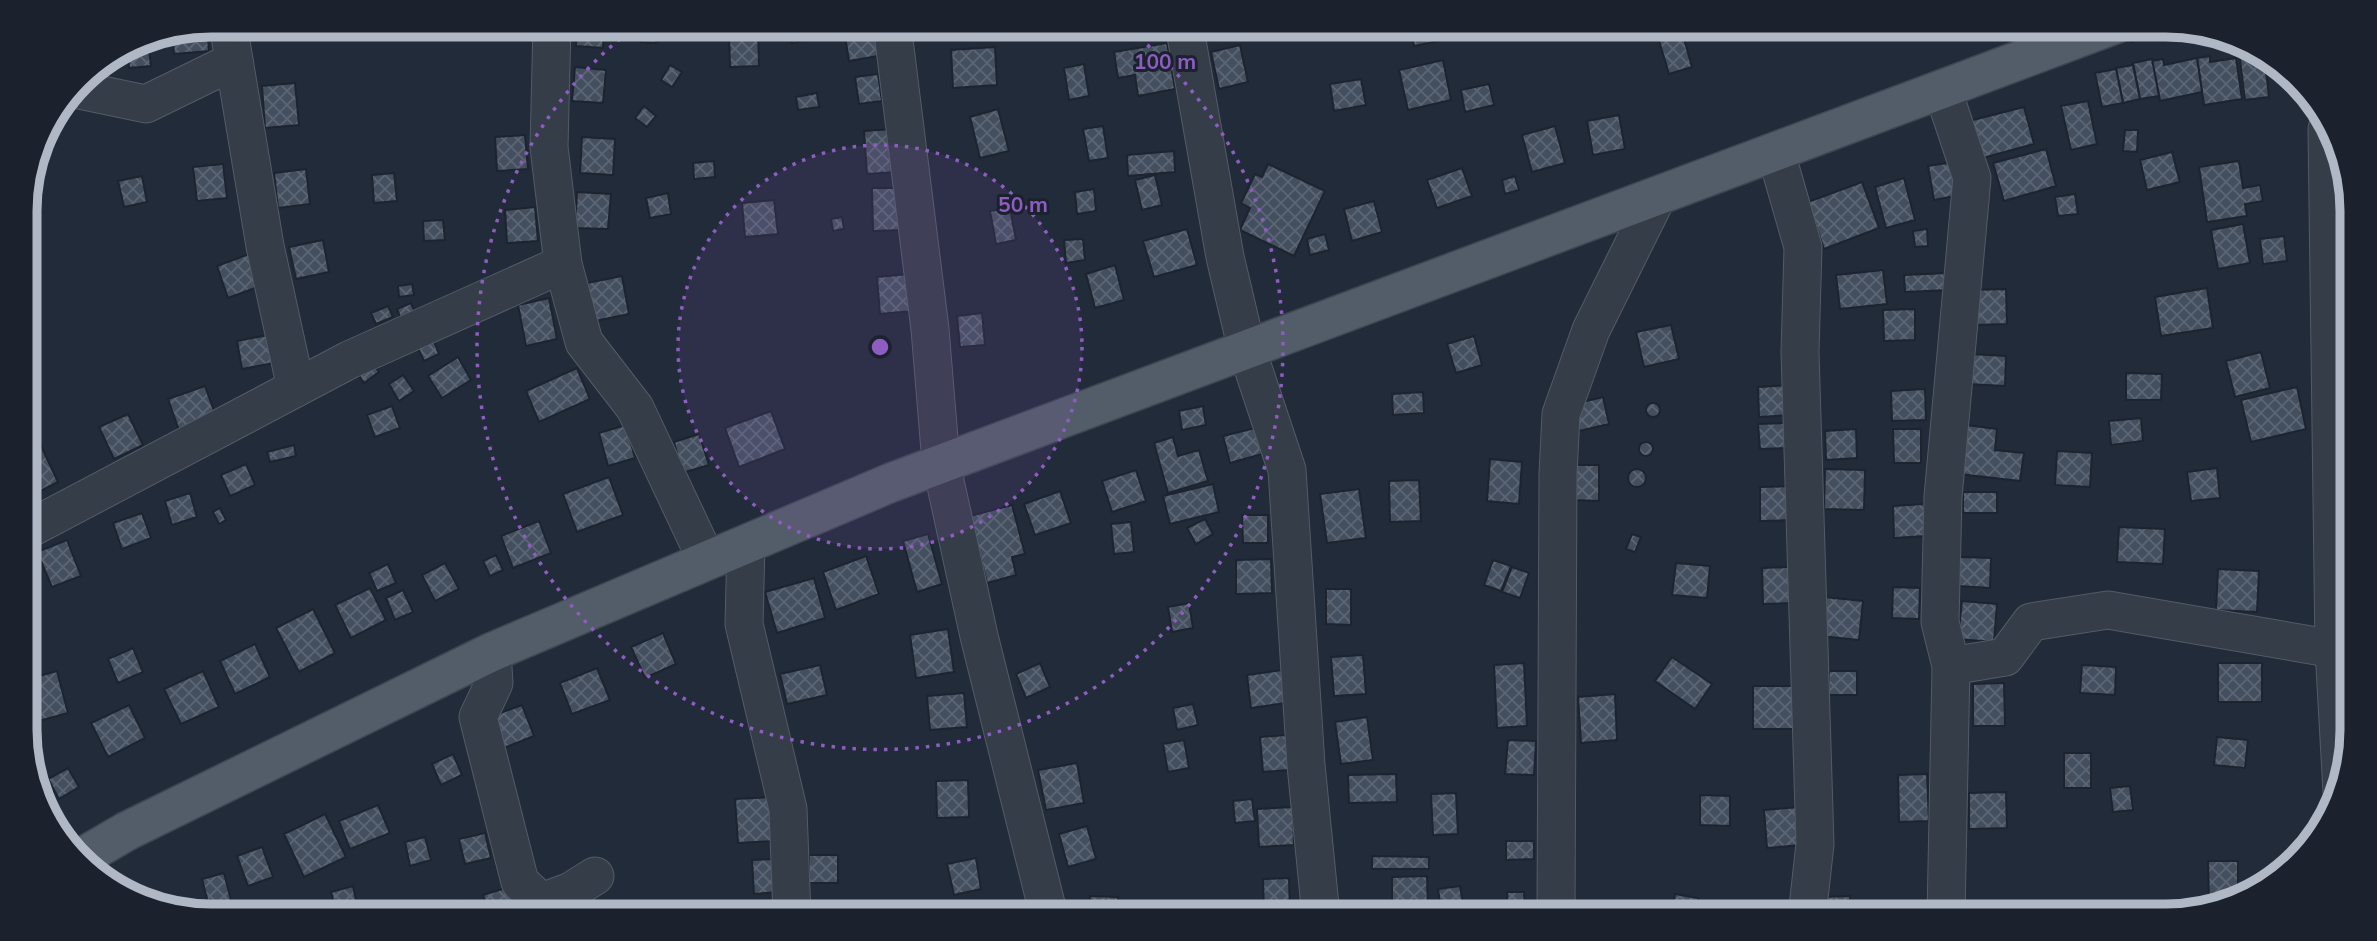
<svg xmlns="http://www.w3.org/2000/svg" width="2377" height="941" viewBox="0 0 2377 941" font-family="Mulish,sans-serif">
  <defs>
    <pattern id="building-cross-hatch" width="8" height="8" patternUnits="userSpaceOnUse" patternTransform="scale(1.75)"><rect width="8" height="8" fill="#434e5e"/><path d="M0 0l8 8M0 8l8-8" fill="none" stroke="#5c6574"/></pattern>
  </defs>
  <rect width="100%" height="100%" fill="#222b39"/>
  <g fill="url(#building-cross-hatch)" stroke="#1d2430" stroke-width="2">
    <polygon points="492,24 525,24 524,33 492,31"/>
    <polygon points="577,24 604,24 603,48 576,46"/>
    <polygon points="643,24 658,24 656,43 641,42"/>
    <polygon points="789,24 811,24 815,38 792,43"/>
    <polygon points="879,24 884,55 849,61 844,30"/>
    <polygon points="1436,24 1439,41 1414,46 1410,25"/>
    <polygon points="1654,24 1680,24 1692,67 1669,74"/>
    <polygon points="2011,24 2033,24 2033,25 2015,34"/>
    <polygon points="2149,24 2152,35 2132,42 2129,31"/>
    <polygon points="207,25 209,51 174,54 172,32"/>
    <polygon points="729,32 758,32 759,66 730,67"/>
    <polygon points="148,41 151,66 129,68 127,46 132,43"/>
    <polygon points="1167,43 1175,89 1138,96 1135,75 1118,78 1114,52"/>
    <polygon points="2238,44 2265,62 2269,97 2245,100"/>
    <polygon points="1240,45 1248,82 1219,89 1211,52"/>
    <polygon points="995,47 997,85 953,88 951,50"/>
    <polygon points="2210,56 2210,62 2236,58 2242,99 2204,105 2197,58"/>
    <polygon points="2197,58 2202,92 2160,101 2152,61 2163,59 2164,65"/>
    <polygon points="2152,59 2159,96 2140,99 2133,63"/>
    <polygon points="1443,60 1451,100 1408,110 1399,70"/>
    <polygon points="1084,64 1089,96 1069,100 1064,68"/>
    <polygon points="670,65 682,72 672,87 661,80"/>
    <polygon points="2133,65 2140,99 2123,103 2116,68"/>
    <polygon points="575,67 606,70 603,103 572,101"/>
    <polygon points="2116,69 2123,103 2102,107 2095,73"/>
    <polygon points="878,74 882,101 859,104 855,77"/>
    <polygon points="1361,79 1366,105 1334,111 1330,84"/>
    <polygon points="295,83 299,125 265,128 262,86"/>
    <polygon points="1489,84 1494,105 1465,112 1461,90"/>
    <polygon points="817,93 819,107 798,110 796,97"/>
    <polygon points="2088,101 2097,144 2071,150 2061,106"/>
    <polygon points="644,106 656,116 647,127 635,118"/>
    <polygon points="2024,107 2034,144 1979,159 1969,121"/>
    <polygon points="998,109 1009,151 980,158 970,117"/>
    <polygon points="1619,115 1625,149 1593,155 1587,121"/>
    <polygon points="48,123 56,144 38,151 44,128"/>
    <polygon points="1103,126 1108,158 1089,161 1083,129"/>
    <polygon points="1555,126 1565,163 1532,172 1522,135"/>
    <polygon points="895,129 897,172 867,174 864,131"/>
    <polygon points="2125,130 2138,130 2137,152 2123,151"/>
    <polygon points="525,135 528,169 497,171 495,137"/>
    <polygon points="582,137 615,139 613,175 580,173"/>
    <polygon points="2046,149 2056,186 2004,201 1993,163"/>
    <polygon points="1174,151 1175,172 1128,176 1127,155"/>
    <polygon points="2172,152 2180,182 2147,190 2140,160"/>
    <polygon points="714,161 715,177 694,179 693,163"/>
    <polygon points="2239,161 2243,188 2260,185 2263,201 2245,204 2247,216 2207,222 2199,167"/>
    <polygon points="1954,162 1960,195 1934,200 1928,166"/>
    <polygon points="223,164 227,198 197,201 193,167"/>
    <polygon points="1268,164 1325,191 1294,256 1240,230 1250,208 1241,203 1255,174 1262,177"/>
    <polygon points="1462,168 1472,196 1437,208 1427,180"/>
    <polygon points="306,169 310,204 278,208 274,173"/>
    <polygon points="394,173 397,201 374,203 372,175"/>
    <polygon points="1155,175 1162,205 1142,210 1135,180"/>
    <polygon points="142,176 147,202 124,207 118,181"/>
    <polygon points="1515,176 1519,190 1505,194 1502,180"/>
    <polygon points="1904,178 1915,220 1886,228 1875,187"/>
    <polygon points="1862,182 1879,228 1824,249 1808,202"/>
    <polygon points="872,188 902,188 903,230 873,231"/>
    <polygon points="1094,189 1096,211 1077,214 1075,192"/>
    <polygon points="577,192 611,194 608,229 575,228"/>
    <polygon points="668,193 671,214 650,218 646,198"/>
    <polygon points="2075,194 2078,214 2058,216 2055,197"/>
    <polygon points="774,200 778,234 745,237 742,203"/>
    <polygon points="1374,201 1382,232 1352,241 1344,209"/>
    <polygon points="535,207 538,241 507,243 505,210"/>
    <polygon points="1010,208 1016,240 996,244 990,211"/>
    <polygon points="842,217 844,229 833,231 831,219"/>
    <polygon points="443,220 445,240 424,241 423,221"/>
    <polygon points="2243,224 2250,263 2218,269 2211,230"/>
    <polygon points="1187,229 1197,265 1154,277 1143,241"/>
    <polygon points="1927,229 1928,246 1915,247 1913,231"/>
    <polygon points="1325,234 1329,250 1310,255 1307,239"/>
    <polygon points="2284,236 2287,261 2263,264 2260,239"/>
    <polygon points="1083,239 1085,260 1066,263 1064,240"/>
    <polygon points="323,240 329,272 296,279 289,247"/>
    <polygon points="252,253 263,285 228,298 217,266"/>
    <polygon points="1115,265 1124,300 1095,308 1086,274"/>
    <polygon points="25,269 33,292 25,295"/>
    <polygon points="1883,270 1887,304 1840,309 1836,275"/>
    <polygon points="1948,273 1949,290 1905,292 1904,275"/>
    <polygon points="909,274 913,311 880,314 877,277"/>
    <polygon points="622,276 629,314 595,321 587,283"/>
    <polygon points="412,284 414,295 399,297 398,286"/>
    <polygon points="2207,288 2213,328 2161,336 2155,297"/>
    <polygon points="2006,289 2007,324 1973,325 1972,290"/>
    <polygon points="549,298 557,339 526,346 518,305"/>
    <polygon points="411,303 416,315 402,322 397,309"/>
    <polygon points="388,306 393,317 376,324 371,313"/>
    <polygon points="1915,309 1915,340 1884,341 1883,310"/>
    <polygon points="982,313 985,345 960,347 957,316"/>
    <polygon points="1671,325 1679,359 1644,367 1636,332"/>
    <polygon points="268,335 274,363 242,369 237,341"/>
    <polygon points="1474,336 1482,365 1456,373 1447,344"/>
    <polygon points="433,339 439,354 424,361 417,346"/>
    <polygon points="2261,352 2270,388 2235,397 2226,361"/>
    <polygon points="1969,354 2006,356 2005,386 1967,384"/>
    <polygon points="458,357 471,380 442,398 428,376"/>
    <polygon points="372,362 379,372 364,383 357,373"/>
    <polygon points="577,368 590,399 539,422 526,391"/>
    <polygon points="2126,373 2162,374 2161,400 2126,400"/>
    <polygon points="403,375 414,391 399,401 389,384"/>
    <polygon points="1790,385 1792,415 1759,417 1758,387"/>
    <polygon points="205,386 218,422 181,436 168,399"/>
    <polygon points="2297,387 2306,429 2251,442 2241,400"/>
    <polygon points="1925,389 1926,420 1892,421 1891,391"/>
    <polygon points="1423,392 1424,413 1393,415 1392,394"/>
    <polygon points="1603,397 1609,424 1579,431 1574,404"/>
    <circle cx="1653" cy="410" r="7"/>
    <polygon points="392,406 400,428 375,437 367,415"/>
    <polygon points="1203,406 1206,425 1182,430 1179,411"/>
    <polygon points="771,411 785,449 739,467 725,428"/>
    <polygon points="128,414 143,445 114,459 99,427"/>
    <polygon points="2141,418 2143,441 2111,445 2109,421"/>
    <polygon points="1785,423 1786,448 1760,449 1758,424"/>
    <polygon points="626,425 635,458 608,466 599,433"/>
    <polygon points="1966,425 1997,429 1995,450 2024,453 2020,481 1959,474"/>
    <polygon points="1255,428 1262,454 1230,463 1223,436"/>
    <polygon points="1856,429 1857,458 1826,460 1825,431"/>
    <polygon points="1893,429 1921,429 1921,463 1894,463"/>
    <polygon points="35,433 58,482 27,498 26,437"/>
    <polygon points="699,434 709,465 682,473 674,442"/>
    <polygon points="1173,437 1178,456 1199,450 1208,481 1168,493 1154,443"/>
    <circle cx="1646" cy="449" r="7"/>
    <polygon points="294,445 296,456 270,462 267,452"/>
    <polygon points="2057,451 2092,453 2090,487 2055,485"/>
    <polygon points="1490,459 1522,462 1519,504 1487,501"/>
    <polygon points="246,464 255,485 230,496 221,475"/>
    <polygon points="1574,465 1599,465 1599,501 1573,500"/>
    <polygon points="2217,468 2220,498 2191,501 2187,472"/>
    <polygon points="1825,469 1865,470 1864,510 1824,509"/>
    <circle cx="1637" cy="478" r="9"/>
    <polygon points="1136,470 1146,501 1112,512 1102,481"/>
    <polygon points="609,477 623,515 577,532 563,494"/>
    <polygon points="1419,480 1421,521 1390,522 1389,481"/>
    <polygon points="1213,484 1219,512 1170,524 1163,496"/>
    <polygon points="1793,486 1793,520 1760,521 1760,487"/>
    <polygon points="1359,489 1366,538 1327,543 1320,494"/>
    <polygon points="1060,491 1071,523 1035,535 1024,504"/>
    <rect x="1963" y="492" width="34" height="21"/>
    <polygon points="190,493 197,517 172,525 165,501"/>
    <polygon points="1924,504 1926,536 1894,538 1893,506"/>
    <polygon points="1012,505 1025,554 1012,557 1016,575 987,583 970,516"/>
    <polygon points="220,508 226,520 219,524 213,512"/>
    <polygon points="142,513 151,538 122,549 113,523"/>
    <polygon points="1242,515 1268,515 1268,543 1243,543"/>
    <polygon points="1205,519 1213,534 1196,544 1187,528"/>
    <polygon points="539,521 551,553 513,568 501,536"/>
    <polygon points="1131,522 1134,552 1114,554 1111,524"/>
    <polygon points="2119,527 2165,529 2163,564 2117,562"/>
    <polygon points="928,534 942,584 917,592 903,541"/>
    <polygon points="1632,534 1641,537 1635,552 1626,549"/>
    <polygon points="67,540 81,576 52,587 37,552"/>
    <polygon points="496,555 503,570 490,576 483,561"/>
    <polygon points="866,556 879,594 836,610 823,572"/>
    <polygon points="1960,557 1991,558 1990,588 1958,586"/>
    <polygon points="1271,559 1272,593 1236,594 1236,560"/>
    <polygon points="1493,560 1511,566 1501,591 1484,585"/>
    <polygon points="445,563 459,589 435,601 422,575"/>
    <polygon points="1676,563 1710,566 1707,598 1672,595"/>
    <polygon points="388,564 396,583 377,591 369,573"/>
    <polygon points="1512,567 1529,573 1520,598 1502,592"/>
    <polygon points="1790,567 1791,603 1763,604 1762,568"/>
    <polygon points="2218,569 2259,571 2257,612 2216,610"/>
    <polygon points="814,578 825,618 777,633 765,592"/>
    <polygon points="1893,587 1920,588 1919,619 1892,618"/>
    <polygon points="370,588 386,620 351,638 335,605"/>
    <polygon points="1326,589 1351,589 1351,625 1326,624"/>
    <polygon points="403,590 413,612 395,620 386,598"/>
    <polygon points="1824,597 1863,601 1859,640 1820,636"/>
    <polygon points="1962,601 1997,604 1994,642 1958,639"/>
    <polygon points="1189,603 1193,628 1172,632 1168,607"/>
    <polygon points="313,609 335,653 299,672 276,628"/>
    <polygon points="948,629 954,672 916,678 910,635"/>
    <polygon points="663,633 676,664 645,678 631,647"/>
    <polygon points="255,644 270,677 235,694 220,661"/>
    <polygon points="133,648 143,672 118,683 108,659"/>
    <polygon points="1363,655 1366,694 1334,696 1331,657"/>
    <polygon points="1672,657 1712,684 1695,709 1655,681"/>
    <polygon points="1040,663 1050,687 1026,698 1016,674"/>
    <polygon points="1524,663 1527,726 1497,728 1494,665"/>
    <rect x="2218" y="663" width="44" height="39"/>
    <polygon points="820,665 827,695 787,704 780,674"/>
    <polygon points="2082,665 2116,667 2115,695 2080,693"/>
    <polygon points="597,668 610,700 572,714 560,683"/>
    <polygon points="1282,670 1286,703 1251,708 1247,675"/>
    <polygon points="57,671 68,713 28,724 28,679"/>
    <polygon points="203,671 219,707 181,724 164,689"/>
    <polygon points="1829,671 1857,671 1857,695 1828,695"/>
    <polygon points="2004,683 2005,726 1973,726 1973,684"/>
    <rect x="1753" y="686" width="44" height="43"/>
    <polygon points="964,693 967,727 930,730 927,696"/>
    <polygon points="1615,694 1617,740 1581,743 1578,697"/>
    <polygon points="1193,704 1198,725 1177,730 1173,708"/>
    <polygon points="129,705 145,738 108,757 91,723"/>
    <polygon points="522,705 534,736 496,751 484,719"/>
    <polygon points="1367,717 1373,760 1341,764 1335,722"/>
    <polygon points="1287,735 1289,770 1263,772 1260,737"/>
    <polygon points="2217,737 2248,740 2245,768 2214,765"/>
    <polygon points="1184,740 1189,768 1168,772 1163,744"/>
    <polygon points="1508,740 1536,741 1534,775 1505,774"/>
    <rect x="2064" y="753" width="27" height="35"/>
    <polygon points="453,754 462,775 441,785 432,764"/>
    <polygon points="1077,763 1084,803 1046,810 1038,770"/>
    <polygon points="68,768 79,787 59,799 48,779"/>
    <polygon points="1396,774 1397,802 1349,803 1348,775"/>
    <polygon points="1927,774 1929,821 1899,822 1898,775"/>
    <polygon points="968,780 969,817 937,818 936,781"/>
    <polygon points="2130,786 2133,810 2113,812 2110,788"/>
    <polygon points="2006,792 2007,828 1969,829 1969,793"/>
    <polygon points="1456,793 1458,834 1433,835 1431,794"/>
    <polygon points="1700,795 1730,796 1730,826 1700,825"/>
    <polygon points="772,797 774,841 738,843 735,799"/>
    <polygon points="1252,799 1255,821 1235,823 1233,801"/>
    <polygon points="378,805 390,833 350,849 339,821"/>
    <polygon points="1293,807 1294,845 1259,847 1257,809"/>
    <polygon points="1799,807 1802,845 1767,848 1764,810"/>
    <polygon points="325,814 346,857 304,877 284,834"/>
    <polygon points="1087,826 1096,859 1068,867 1059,834"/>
    <polygon points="485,833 491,858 465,864 459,839"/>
    <polygon points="425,837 431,860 410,866 405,842"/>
    <polygon points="1506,841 1534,841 1534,859 1506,860"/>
    <polygon points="262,847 273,877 248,886 237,856"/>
    <rect x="809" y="855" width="29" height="28"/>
    <polygon points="1372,856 1429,857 1429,869 1372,869"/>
    <polygon points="976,858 981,889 954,895 947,864"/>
    <polygon points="777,859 779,892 754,894 752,860"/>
    <polygon points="2208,861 2238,861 2238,894 2216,902 2209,902"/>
    <polygon points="224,873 233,908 211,915 202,879"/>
    <polygon points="1427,876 1428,910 1392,910 1392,877"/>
    <polygon points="1289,878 1290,914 1264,914 1263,879"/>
    <polygon points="138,885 142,898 139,899 125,890"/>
    <polygon points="353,886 358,909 337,914 331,892"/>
    <polygon points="512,886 521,916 490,916 483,895"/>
    <polygon points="1460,886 1465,913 1442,916 1438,889"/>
    <polygon points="1507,892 1524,892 1525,916 1508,916"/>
    <polygon points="1675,894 1698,898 1695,916 1671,916"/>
    <polygon points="1090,896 1118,897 1117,916 1089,916"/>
    <polygon points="1850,896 1851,916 1821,916 1821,897"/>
    <polygon points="462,900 465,916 422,916 421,908"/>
    <polygon points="1131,904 1166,905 1166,916 1131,916"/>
  </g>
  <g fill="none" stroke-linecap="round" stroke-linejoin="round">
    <defs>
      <g id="minor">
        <polyline points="228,24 265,246 296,388"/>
        <polyline points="552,24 549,147 563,264 584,342 635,408 707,561"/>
        <polyline points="892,24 930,329 941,463 979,636 1049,916"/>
        <polyline points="1184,24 1225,257 1247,350 1287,470 1306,765 1321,916"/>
        <polyline points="74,89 146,104 234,61"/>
        <polyline points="1943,91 1972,178 1943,497 1940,622 1951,666 1946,916"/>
        <polyline points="2327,129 2334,649 2342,792"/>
        <polyline points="1776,153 1803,247 1800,352 1815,844 1807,916"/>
        <polyline points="27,530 349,360 563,264"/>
        <polyline points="746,544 744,624 788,809 792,916"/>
        <polyline points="492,652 494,683 478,717 520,882 538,899 533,916"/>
        <polyline points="1951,666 2005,657 2031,622 2108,610 2334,649"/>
        <polyline points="537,904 571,891 595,876"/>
        <polyline points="1556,916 1558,474 1561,414 1591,330 1657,197"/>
      </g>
      <polyline id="major" points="79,859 127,831 492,652 890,483 2116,24"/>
    </defs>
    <use href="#minor" stroke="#535b67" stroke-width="39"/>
    <use href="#major" stroke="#3f4653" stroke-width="41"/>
    <use href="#minor" stroke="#353d49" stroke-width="37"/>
    <use href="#major" stroke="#535c69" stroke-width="38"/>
  </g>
  <circle cx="880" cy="347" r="202" fill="#8e5dc1" fill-opacity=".12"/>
  <g fill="none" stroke="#8e5dc1" stroke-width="3.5" stroke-dasharray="3.5 7">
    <circle cx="880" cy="347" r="202"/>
    <path d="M1123 25A403 403 0 1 1 637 25"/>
  </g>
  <path d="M0 0H2377V941H0ZM211 37H2166A174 174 0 0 1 2340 211V730A174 174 0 0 1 2166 904H211A174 174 0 0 1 37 730V211A174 174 0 0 1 211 37Z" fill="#1b222e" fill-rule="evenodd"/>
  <path fill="none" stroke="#b0b8c6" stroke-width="9" d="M211 37H2166A174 174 0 0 1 2340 211V730A174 174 0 0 1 2166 904H211A174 174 0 0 1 37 730V211A174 174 0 0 1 211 37Z"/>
  <circle cx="880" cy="347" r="10" fill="#8e5dc1" stroke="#1b222e" stroke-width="3.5"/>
  <g font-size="21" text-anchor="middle" font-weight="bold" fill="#8e5dc1" stroke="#1b222e" stroke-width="6" stroke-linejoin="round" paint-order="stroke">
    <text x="1165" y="69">100 m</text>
    <text x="1023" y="212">50 m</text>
  </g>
</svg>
